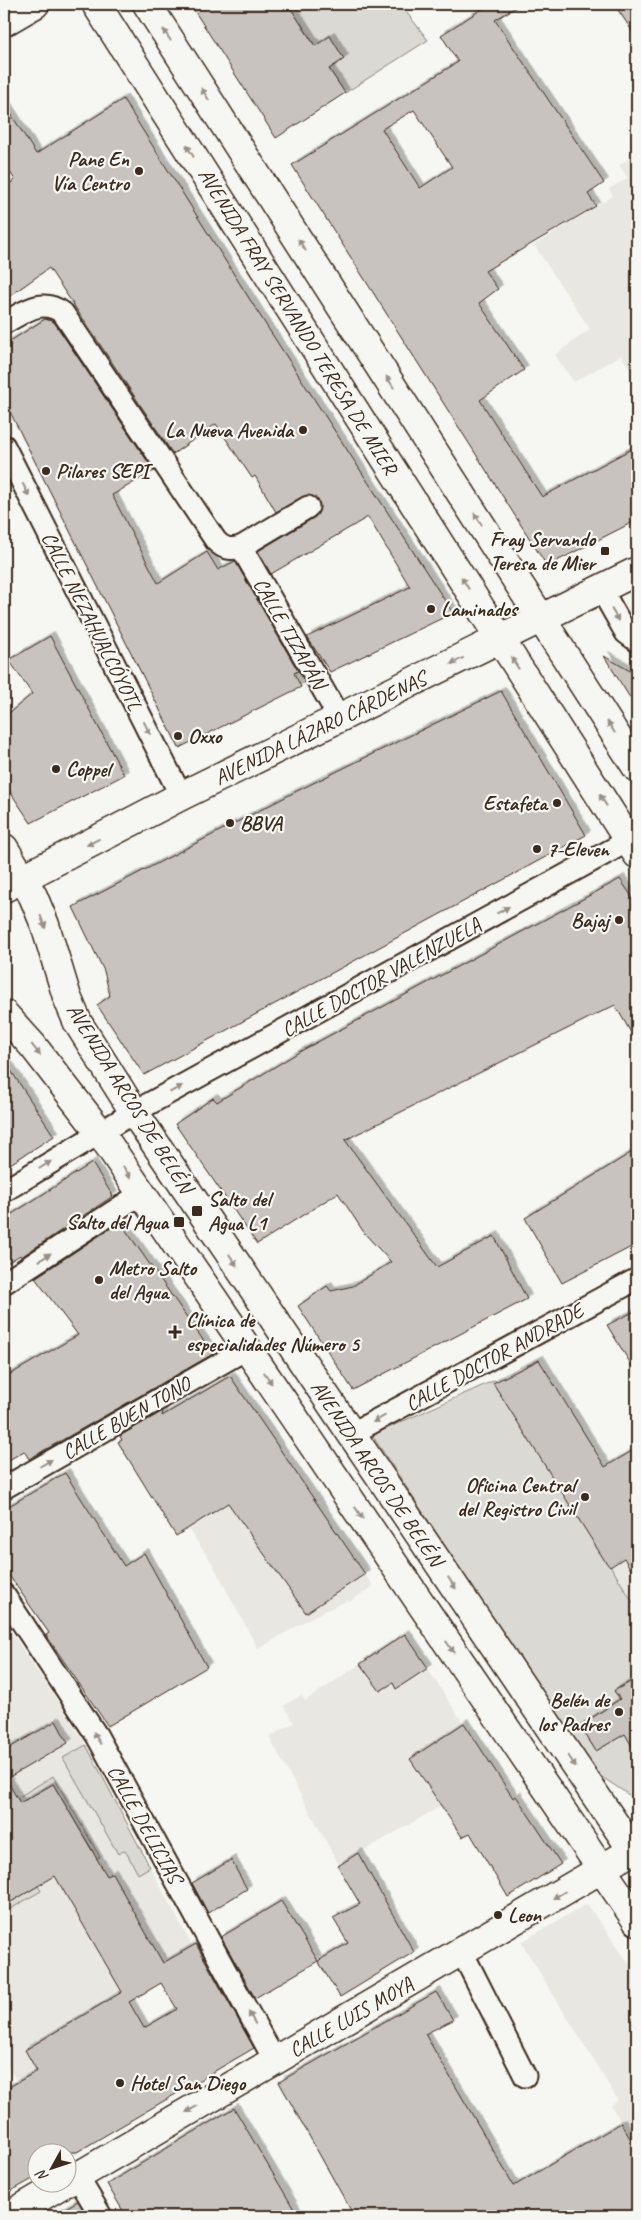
<svg xmlns="http://www.w3.org/2000/svg" width="641" height="2220" viewBox="0 0 641 2220" font-family="Caveat,sans-serif">
  <defs>
    <filter id="shadow"><feDropShadow dx="4.5" dy="-4.5" stdDeviation="0" flood-color="#0004"/></filter>
  </defs>
  <rect width="100%" height="100%" fill="#f6f6f2"/>
  <filter id="ink" filterUnits="userSpaceOnUse"><feTurbulence type="fractalNoise" baseFrequency=".02" numOctaves="2"/><feDisplacementMap in="SourceGraphic" scale="10" xChannelSelector="R" yChannelSelector="G"/><feConvolveMatrix kernelMatrix="1 2 1 2 8 2 1 2 1" color-interpolation-filters="sRGB"/></filter>
  <g filter="url(#ink)">
    <g fill="#e8e7e2">
      <polygon points="637,154 637,380 621,355 574,382 555,355 590,329 534,245 613,196 609,189 628,178 619,165"/>
      <polygon points="230,1376 373,1586 349,1602 348,1600 312,1617 258,1649 211,1561 188,1529 176,1536 118,1442"/>
      <polygon points="637,1549 637,1609 610,1567"/>
      <polygon points="4,1621 82,1738 192,1946 154,1968 157,1972 25,2050 84,2149 68,2158 68,2152 59,2152 4,2060"/>
      <polygon points="405,1634 512,1798 516,1796 561,1864 508,1897 471,1833 462,1837 441,1806 339,1865 269,1737 294,1723 284,1706 301,1695 305,1701"/>
      <polygon points="587,1904 637,1975 637,2150 611,2105 618,2100 521,1942"/>
    </g>
    <g fill="#dad9d3" stroke="#8a8278">
      <polygon points="287,4 400,4 428,40 345,93 329,69 344,59 330,37 315,46 301,23 297,26 272,13"/>
      <polygon points="495,1380 637,1609 637,1678 614,1690 620,1699 580,1726 596,1751 636,1727 637,1794 632,1797 593,1771 372,1435"/>
      <polygon points="86,1745 150,1867 138,1874 125,1850 118,1854 63,1758"/>
      <polygon points="53,1776 100,1857 63,1879 94,1853 53,1784 20,1803 17,1798"/>
      <polygon points="38,1886 41,1891 7,1911 4,1898 7,1904"/>
    </g>
    <g fill="#c8c3be" stroke="#3b2a1e" fill-rule="evenodd" filter="url(#shadow)">
      <polygon points="190,4 288,4 315,46 330,36 344,59 329,69 345,93 276,138"/>
      <path d="M490 4H521L495 20 604 183 588 194 596 206 485 271 498 289 479 303 524 370 480 400 542 497 637 446V520L547 566 292 165 458 62 441 35ZM414 110 452 167 420 188 382 129Z"/>
      <polygon points="614,4 637,4 637,38"/>
      <polygon points="123,99 266,325 453,613 330,672 307,637 410,587 368,517 271,574 258,551 315,517 320,507 318,500 307,495 276,512 255,476 252,478 216,424 173,454 49,268 4,300 4,188 15,180 4,162 4,103 36,154"/>
      <polygon points="45,319 54,322 154,471 112,495 158,583 207,552 218,570 235,561 298,671 294,673 301,687 179,748 4,400 4,345"/>
      <polygon points="50,636 124,775 31,823 4,783 4,717 32,694 9,660"/>
      <polygon points="604,656 637,675 637,709"/>
      <polygon points="501,691 586,835 144,1075 97,1005 110,996 104,971 73,907 295,792"/>
      <polygon points="620,879 637,904 637,1043 615,1005 345,1140 437,1267 494,1236 527,1299 353,1390 298,1306 327,1286 331,1291 353,1286 391,1262 365,1234 338,1193 257,1244 175,1124 213,1098 217,1102 299,1052"/>
      <polygon points="4,1060 54,1136 4,1168"/>
      <polygon points="637,1149 637,1244 562,1283 525,1218"/>
      <polygon points="92,1163 113,1196 21,1257 20,1255 4,1265 4,1219"/>
      <polygon points="120,1222 213,1354 29,1459 24,1451 4,1463 4,1378 78,1335 35,1278"/>
      <polygon points="637,1310 637,1374 607,1325"/>
      <polygon points="539,1360 605,1467 637,1448 637,1580 624,1558 610,1567 605,1561 493,1383"/>
      <polygon points="230,1376 365,1574 306,1613 228,1503 176,1536 118,1442 122,1440 120,1436 163,1411 162,1416"/>
      <polygon points="65,1473 124,1566 144,1553 207,1667 108,1726 46,1635 49,1633 4,1568 4,1509"/>
      <polygon points="405,1634 428,1668 396,1689 393,1683 380,1691 360,1664"/>
      <polygon points="637,1678 637,1755 625,1734 596,1751 580,1726 620,1699 614,1691"/>
      <path d="M56 1721 68 1743 6 1779 20 1803 53 1784 107 1876 112 1873 163 1963 196 1944 254 2048 77 2152H38V2176L4 2195V2090L37 2071 25 2050 122 1992 55 1876 4 1906V1751ZM161 1983 177 2009 144 2028 129 2002Z"/>
      <polygon points="464,1723 513,1798 516,1796 561,1864 508,1897 470,1833 462,1837 410,1759"/>
      <polygon points="358,1853 414,1952 340,1997 318,1961 348,1943 333,1918 360,1904 338,1866"/>
      <polygon points="231,1860 247,1889 208,1913 192,1883"/>
      <polygon points="281,1901 318,1961 255,1998 221,1937"/>
      <polygon points="436,1992 453,2020 425,2034 514,2186 621,2123 637,2150 637,2216 354,2216 279,2082"/>
      <polygon points="234,2108 298,2216 126,2216 107,2184"/>
      <polygon points="78,2201 87,2216 52,2216"/>
    </g>
    <g fill="none" stroke-linecap="round" stroke-linejoin="round">
      <defs>
        <g id="street">
          <path d="M4 323C25 312 41 297 63 313L216 541C224 549 230 550 241 547L308 507"/>
          <polyline points="4,446 181,796"/>
          <polyline points="241,547 340,719"/>
          <polyline points="601,589 626,633 637,641"/>
          <polyline points="4,1191 134,1112 637,836"/>
          <polyline points="4,1283 142,1193"/>
          <polyline points="351,1434 637,1279"/>
          <polyline points="4,1488 248,1348"/>
          <polyline points="4,1595 97,1736 275,2061"/>
          <polyline points="462,1952 525,2076"/>
          <polyline points="77,2176 101,2216"/>
        </g>
        <g id="secondary">
          <polyline points="4,22 35,4"/>
          <polyline points="68,2182 637,1848"/>
          <polyline points="8,2216 66,2182"/>
        </g>
        <g id="primary">
          <polyline points="96,4 637,854"/>
          <polyline points="147,4 637,768"/>
          <polyline points="4,848 33,896 45,925 67,997 78,1023 134,1112 633,1851"/>
          <polyline points="4,888 181,796 637,571"/>
          <polyline points="4,1014 33,1046 99,1131 637,1921"/>
        </g>
      </defs>
      <use href="#street" stroke="#3b2a1e" stroke-width="25"/>
      <use href="#secondary" stroke="#3b2a1e" stroke-width="31"/>
      <use href="#primary" stroke="#3b2a1e" stroke-width="31"/>
      <use href="#street" stroke="#f6f6f2" stroke-width="21"/>
      <use href="#secondary" stroke="#f6f6f2" stroke-width="28"/>
      <use href="#primary" stroke="#f6f6f2" stroke-width="28"/>
    </g>
    <defs><path id="oneway-solid" d="M-6-.8H1V-3.2L6.5 0L1 3.2V.8H-6Z" transform="scale(1.25)"/></defs>
    <g fill="#989088">
      <use href="#oneway-solid" transform="translate(167 35) rotate(-123)"/>
      <use href="#oneway-solid" transform="translate(205 94) rotate(-123)"/>
      <use href="#oneway-solid" transform="translate(190 151) rotate(-122)"/>
      <use href="#oneway-solid" transform="translate(302 245) rotate(-123)"/>
      <use href="#oneway-solid" transform="translate(390 382) rotate(-123)"/>
      <use href="#oneway-solid" transform="translate(26 490) rotate(63)"/>
      <use href="#oneway-solid" transform="translate(478 519) rotate(-123)"/>
      <use href="#oneway-solid" transform="translate(465 583) rotate(-122)"/>
      <use href="#oneway-solid" transform="translate(615 615) rotate(60)"/>
      <use href="#oneway-solid" transform="translate(457 661) rotate(154)"/>
      <use href="#oneway-solid" transform="translate(515 663) rotate(-122)"/>
      <use href="#oneway-solid" transform="translate(611 727) rotate(-123)"/>
      <use href="#oneway-solid" transform="translate(147 728) rotate(63)"/>
      <use href="#oneway-solid" transform="translate(603 800) rotate(-122)"/>
      <use href="#oneway-solid" transform="translate(93 842) rotate(153)"/>
      <use href="#oneway-solid" transform="translate(503 910) rotate(-29)"/>
      <use href="#oneway-solid" transform="translate(43 922) rotate(69)"/>
      <use href="#oneway-solid" transform="translate(36 1050) rotate(52)"/>
      <use href="#oneway-solid" transform="translate(176 1089) rotate(-29)"/>
      <use href="#oneway-solid" transform="translate(45 1165) rotate(-32)"/>
      <use href="#oneway-solid" transform="translate(127 1172) rotate(55)"/>
      <use href="#oneway-solid" transform="translate(45 1257) rotate(-33)"/>
      <use href="#oneway-solid" transform="translate(233 1260) rotate(56)"/>
      <use href="#oneway-solid" transform="translate(268 1378) rotate(56)"/>
      <use href="#oneway-solid" transform="translate(379 1419) rotate(151)"/>
      <use href="#oneway-solid" transform="translate(46 1463) rotate(-30)"/>
      <use href="#oneway-solid" transform="translate(359 1513) rotate(56)"/>
      <use href="#oneway-solid" transform="translate(452 1583) rotate(56)"/>
      <use href="#oneway-solid" transform="translate(450 1647) rotate(56)"/>
      <use href="#oneway-solid" transform="translate(97 1738) rotate(-120)"/>
      <use href="#oneway-solid" transform="translate(572 1761) rotate(56)"/>
      <use href="#oneway-solid" transform="translate(559 1895) rotate(150)"/>
      <use href="#oneway-solid" transform="translate(252 2018) rotate(-119)"/>
      <use href="#oneway-solid" transform="translate(192 2109) rotate(150)"/>
    </g>
  </g>
  <g fill="#3b2a1e" stroke="#f6f6f2" stroke-width="2">
    <circle cx="139" cy="171" r="5"/>
    <circle cx="303" cy="430" r="5"/>
    <circle cx="46" cy="471" r="5"/>
    <rect x="600" y="546" width="10" height="10" rx="2.5"/>
    <circle cx="431" cy="609" r="5"/>
    <circle cx="178" cy="736" r="5"/>
    <circle cx="56" cy="769" r="5"/>
    <circle cx="557" cy="803" r="5"/>
    <circle cx="230" cy="823" r="5"/>
    <circle cx="537" cy="849" r="5"/>
    <circle cx="619" cy="920" r="5"/>
    <rect x="191" y="1205" width="12" height="12" rx="2.5"/>
    <rect x="173" y="1216" width="12" height="12" rx="2.5"/>
    <circle cx="99" cy="1280" r="5"/>
    <path d="M172.5 1324.5h5v5h5v5h-5v5h-5v-5h-5v-5h5z"/>
    <circle cx="585" cy="1497" r="5"/>
    <circle cx="619" cy="1712" r="5"/>
    <circle cx="498" cy="1915" r="5"/>
    <circle cx="120" cy="2083" r="5"/>
  </g>
  <g text-anchor="middle" stroke-width="4.5" stroke-linejoin="round" paint-order="stroke">
    <g font-size="21" font-weight="bold" fill="#3b2a1e" stroke="#f6f6f2" text-anchor="start">
      <text x="129" y="166" text-anchor="end">Pane En<tspan x="129" dy="24">Vía Centro</tspan></text>
      <text x="293" y="437" text-anchor="end">La Nueva Avenida</text>
      <text x="56" y="478">Pilares SEPI</text>
      <text x="595" y="546" text-anchor="end">Fray Servando<tspan x="595" dy="24">Teresa de Mier</tspan></text>
      <text x="441" y="616">Laminados</text>
      <text x="188" y="743">Oxxo</text>
      <text x="66" y="776">Coppel</text>
      <text x="547" y="810" text-anchor="end">Estafeta</text>
      <text x="240" y="830">BBVA</text>
      <text x="547" y="856">7-Eleven</text>
      <text x="609" y="927" text-anchor="end">Bajaj</text>
      <text x="208" y="1206">Salto del<tspan x="208" dy="24">Agua L1</tspan></text>
      <text x="168" y="1229" text-anchor="end">Salto del Agua</text>
      <text x="109" y="1275">Metro Salto<tspan x="109" dy="24">del Agua</tspan></text>
      <text x="186" y="1327">Clínica de<tspan x="186" dy="24">especialidades Número 5</tspan></text>
      <text x="575" y="1492" text-anchor="end">Oficina Central<tspan x="575" dy="24">del Registro Civil</tspan></text>
      <text x="609" y="1707" text-anchor="end">Belén de<tspan x="609" dy="24">los Padres</tspan></text>
      <text x="508" y="1922">Leon</text>
      <text x="130" y="2090">Hotel San Diego</text>
    </g>
    <g font-size="21" fill="#3b2a1e" stroke="#f6f6f2">
      <text transform="translate(298 321) rotate(58)" y="7">AVENIDA FRAY SERVANDO TERESA DE MIER</text>
      <text transform="translate(92 621) rotate(63)" y="7">CALLE NEZAHUALCÓYOTL</text>
      <text transform="translate(290 633) rotate(60)" y="7">CALLE TIZAPÁN</text>
      <text transform="translate(320 728) rotate(-26)" y="7">AVENIDA LÁZARO CÁRDENAS</text>
      <text transform="translate(381 977) rotate(-29)" y="7">CALLE DOCTOR VALENZUELA</text>
      <text transform="translate(130 1098) rotate(58)" y="7">AVENIDA ARCOS DE BELÉN</text>
      <text transform="translate(494 1357) rotate(-29)" y="7">CALLE DOCTOR ANDRADE</text>
      <text transform="translate(126 1418) rotate(-30)" y="7">CALLE BUEN TONO</text>
      <text transform="translate(377 1473) rotate(56)" y="7">AVENIDA ARCOS DE BELÉN</text>
      <text transform="translate(145 1824) rotate(61)" y="7">CALLE DELICIAS</text>
      <text transform="translate(351 2017) rotate(-30)" y="7">CALLE LUIS MOYA</text>
    </g>
  </g>
  <rect width="641" height="2220" fill="none" stroke="#f6f6f2" stroke-width="20"/>
  <rect x="10" y="10" width="621" height="2200" fill="none" stroke="#3b2a1e" stroke-width="2" filter="url(#ink)"/>
  <g transform="translate(52 2168) rotate(230)"><circle r="24" fill="#f6f6f2" stroke="#aba49d"/>
  <path d="M0-4L9 19L0 12L-9 19Z" fill="#3b2a1e"/>
  <text y="-8" font-size="14" font-weight="bold" text-anchor="middle" fill="#3b2a1e">N</text>
  </g>
</svg>
